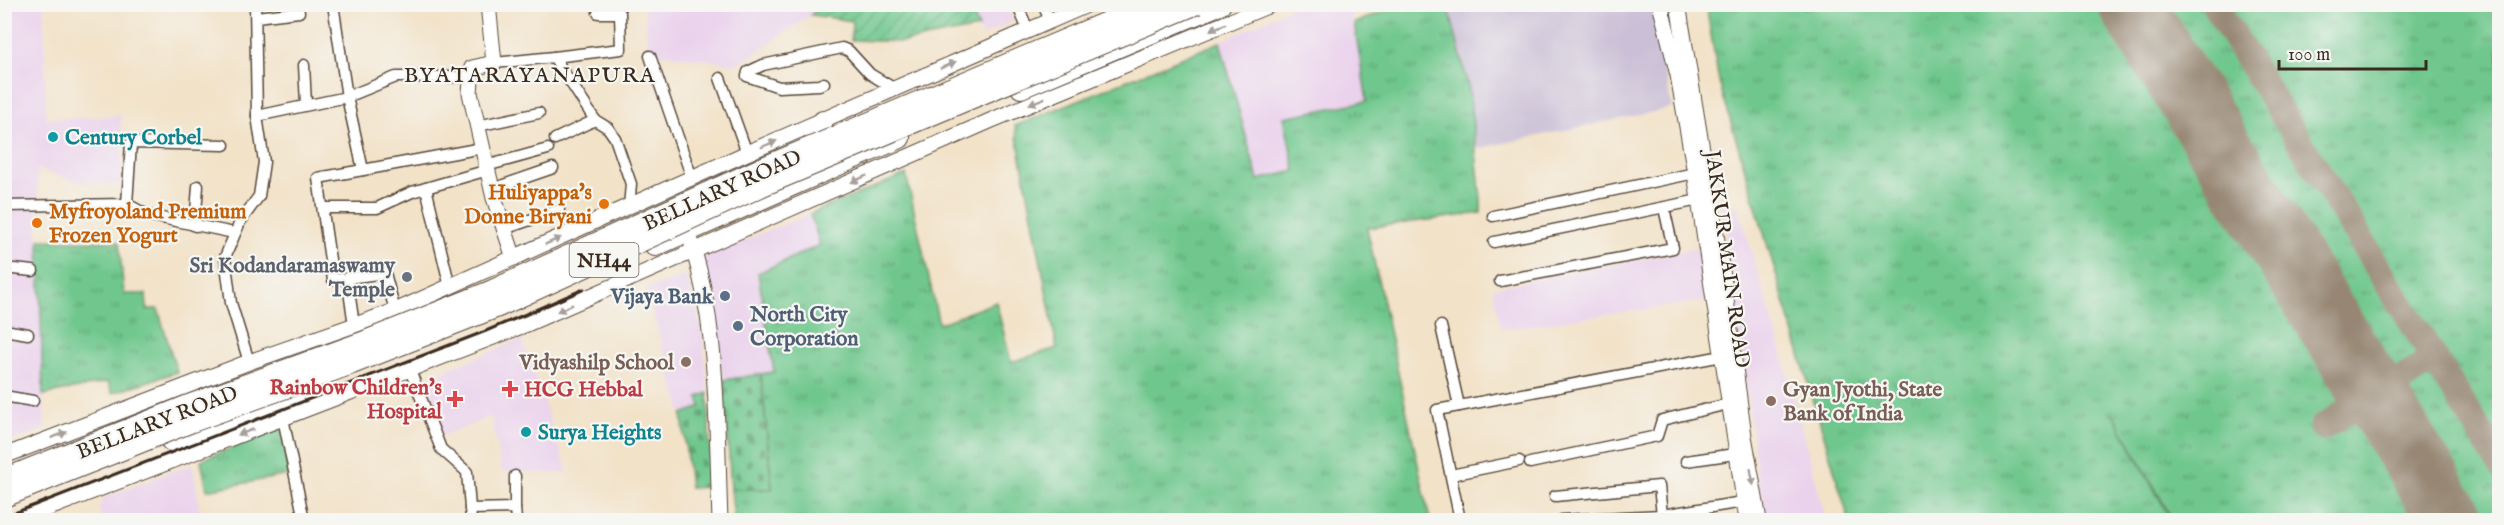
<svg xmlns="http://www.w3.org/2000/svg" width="2504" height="525" viewBox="0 0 2504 525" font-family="'IM FELL English',serif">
  <defs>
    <pattern id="grass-tufts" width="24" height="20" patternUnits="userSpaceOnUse" patternTransform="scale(1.5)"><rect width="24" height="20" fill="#70c78d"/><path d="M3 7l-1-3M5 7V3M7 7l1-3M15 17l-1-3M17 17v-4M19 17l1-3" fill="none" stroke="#5da273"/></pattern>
    <pattern id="cemetery-stones" width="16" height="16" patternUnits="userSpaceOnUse" patternTransform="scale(1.5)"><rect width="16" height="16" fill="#70c78d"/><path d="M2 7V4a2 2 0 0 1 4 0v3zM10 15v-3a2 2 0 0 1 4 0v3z" fill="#5da273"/></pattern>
    <pattern id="garden-furrows" width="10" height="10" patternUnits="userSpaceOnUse" patternTransform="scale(1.5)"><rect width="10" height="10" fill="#70c78d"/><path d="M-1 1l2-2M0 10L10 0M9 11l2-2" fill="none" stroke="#5da273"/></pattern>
  </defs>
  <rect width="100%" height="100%" fill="#f6f6f2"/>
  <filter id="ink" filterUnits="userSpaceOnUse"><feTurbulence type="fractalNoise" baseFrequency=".0167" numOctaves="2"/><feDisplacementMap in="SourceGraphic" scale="12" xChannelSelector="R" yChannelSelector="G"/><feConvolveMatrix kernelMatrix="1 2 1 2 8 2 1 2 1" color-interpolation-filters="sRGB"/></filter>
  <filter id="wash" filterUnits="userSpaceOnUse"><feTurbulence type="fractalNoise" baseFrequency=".008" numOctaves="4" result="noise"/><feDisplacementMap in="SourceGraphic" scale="24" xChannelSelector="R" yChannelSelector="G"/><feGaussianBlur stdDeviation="1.35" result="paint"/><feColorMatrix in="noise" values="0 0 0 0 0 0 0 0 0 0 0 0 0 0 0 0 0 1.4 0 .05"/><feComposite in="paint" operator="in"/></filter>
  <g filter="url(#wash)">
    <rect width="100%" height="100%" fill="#f2e2c8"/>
    <g fill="#ead1ec">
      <polygon points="1005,4 1013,21 983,36 978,28 904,42 851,40 852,21 811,15 738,64 648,52 644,5"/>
      <polygon points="4,5 44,5 46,119 121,116 122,185 78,182 37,169 41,353 45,429 5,443"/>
      <polygon points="1297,5 1350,5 1367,101 1285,117 1296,171 1258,180 1220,42"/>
      <polygon points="1723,205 1738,207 1779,342 1826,520 1763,520"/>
      <polygon points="810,214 821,245 758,273 774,372 724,380 699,259"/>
      <polygon points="1697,248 1706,301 1501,329 1493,288"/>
      <polygon points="686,275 702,331 708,393 701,407 682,413 646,290"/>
      <polygon points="522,339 568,473 502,472 491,417 444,435 440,433 419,381"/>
      <polygon points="192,464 202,520 101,520 99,508 104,498"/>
    </g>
    <polygon fill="#cabfd6" points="1448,5 1651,5 1672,108 1476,149 1469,90"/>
    <g fill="url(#grass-tufts)" stroke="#567856" stroke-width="1.5">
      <polygon points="1402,5 1448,5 1469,90 1481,198 1481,213 1367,228 1430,520 734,520 731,489 772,488 761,374 774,372 758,273 820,245 810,214 906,174 939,324 996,302 1011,362 1057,348 1015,126 1220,42 1258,180 1295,171 1284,117 1367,101 1354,23"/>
      <polygon points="1706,5 2113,5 2352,390 2349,399 2317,419 2328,437 2361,418 2369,418 2434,520 2173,520 2112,412 2171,520 1849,520 1719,82"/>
      <path d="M2149 5H2201L2414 347 2416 354C2412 363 2388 377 2378 374Z"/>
      <polygon points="2227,5 2499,5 2499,442"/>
      <polygon points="39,240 119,242 124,294 146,294 147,309 158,309 177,372 112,393 108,382 43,395"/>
      <polygon points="2429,378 2434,382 2499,485 2499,520 2472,520 2398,403 2400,394"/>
      <polygon points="281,429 289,475 207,490 201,460"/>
    </g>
    <g fill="url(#cemetery-stones)" stroke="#567856" stroke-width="1.5">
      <polygon points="761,374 772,489 731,489 724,380"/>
      <polygon points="708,393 711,487 690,488 682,414 701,407 698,397"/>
    </g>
    <polygon fill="url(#garden-furrows)" stroke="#567856" stroke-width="1.5" points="877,4 969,5 979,28 904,42 851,40 852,21 811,15 817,9"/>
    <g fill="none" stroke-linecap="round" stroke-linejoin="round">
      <g stroke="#968673" stroke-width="27">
        <polyline points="2214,4 2500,464"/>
        <path d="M2323 427C2338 419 2361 397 2378 402L2381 392 2430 362"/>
      </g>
      <polyline stroke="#968673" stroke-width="66" points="2131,4 2452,520"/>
    </g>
  </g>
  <g filter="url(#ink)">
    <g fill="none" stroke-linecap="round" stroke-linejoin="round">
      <defs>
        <g id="street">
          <polyline points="333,4 347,97 363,170 482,148"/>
          <polyline points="1017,4 1028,30"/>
          <polyline points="1043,4 1050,21"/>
          <polyline points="256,17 299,12"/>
          <polyline points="650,56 692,178"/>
          <polyline points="554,57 621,49 620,13 598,13"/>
          <polyline points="494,63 554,57 595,120 608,128 615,138 631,184 629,207"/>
          <polyline points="304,65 306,104"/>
          <polyline points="720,78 747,153"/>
          <polyline points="824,83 819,85 779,87 747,76 748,72 763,65 842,48 849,51 870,74 895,89"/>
          <polyline points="257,116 347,97 396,77 472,77"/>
          <polyline points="477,126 539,113"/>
          <polyline points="555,139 595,120"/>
          <polyline points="486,166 548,149"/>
          <polyline points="363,170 318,178 333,280 385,273 395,311"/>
          <polyline points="426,188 450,287"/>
          <polyline points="492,189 553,168"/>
          <polyline points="127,204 147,215 234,233"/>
          <polyline points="4,206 127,204 131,143 224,145"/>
          <polyline points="323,208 377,208 412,192 488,170"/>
          <polyline points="1493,216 1695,173"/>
          <polyline points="195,226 198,186"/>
          <polyline points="504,229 559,210"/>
          <polyline points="1494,242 1699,200"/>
          <polyline points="4,268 33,271"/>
          <polyline points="347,278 354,325"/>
          <polyline points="1500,281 1673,248 1664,208"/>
          <polyline points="1441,326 1459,406 1722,356"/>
          <polyline points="4,330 28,334"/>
          <polyline points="249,362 231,303 225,257 240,222 259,196 264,162 257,116 255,4"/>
          <polyline points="410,370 441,449 467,472 471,520"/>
          <polyline points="4,396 33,401"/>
          <polyline points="1459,406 1437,410 1460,520"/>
          <polyline points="283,418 304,520"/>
          <polyline points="1686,461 1735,454"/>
          <polyline points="1530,463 1657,436 1662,420 1728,404"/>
          <polyline points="1451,475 1519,461"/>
          <polyline points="1555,496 1659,486 1662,515"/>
          <polyline points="515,508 515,476"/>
          <polyline points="470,509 515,508 516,520"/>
          <polyline points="1562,520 1662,515 1743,502"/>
        </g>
        <g id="secondary">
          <polyline points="488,4 494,63 472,68 470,93 494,198 514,258"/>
          <polyline points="1660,4 1678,75 1695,173 1747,520"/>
          <polyline points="1678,4 1723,277 1744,436 1759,520"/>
          <path d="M684 221C720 315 716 422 720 520"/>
          <polyline points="4,456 249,362 395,311 747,153 1089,4"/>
          <polyline points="18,520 527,324 992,120 1272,4"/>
        </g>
        <g id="highway">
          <polyline points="1021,88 1221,4"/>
          <polyline points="815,137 823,121"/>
          <polyline points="655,246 900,138"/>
          <polyline points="171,441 323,384"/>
        </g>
      </defs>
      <use href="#street" stroke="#564638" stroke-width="13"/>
      <use href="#secondary" stroke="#564638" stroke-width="17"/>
      <use href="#highway" stroke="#564638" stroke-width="22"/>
      <use href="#street" stroke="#fff" stroke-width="10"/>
      <use href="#secondary" stroke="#fff" stroke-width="15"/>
      <use href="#highway" stroke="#fff" stroke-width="20"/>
      <polyline stroke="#3b2a1e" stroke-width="3" points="4,517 486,331 584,289"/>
      <defs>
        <g id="highway-bridge">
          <polyline points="4,479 186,406 360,343 488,292 759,169 1149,4"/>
          <polyline points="4,497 192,422 352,364 498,307 767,184 1197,4"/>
        </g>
      </defs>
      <use href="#highway-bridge" stroke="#564638" stroke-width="22" stroke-linecap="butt"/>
      <use href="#highway-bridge" stroke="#fff" stroke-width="20"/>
    </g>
    <defs><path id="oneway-solid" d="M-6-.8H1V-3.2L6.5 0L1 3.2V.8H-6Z" transform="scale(1.5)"/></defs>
    <g fill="#a79f9a">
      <use href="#oneway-solid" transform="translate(1218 27) rotate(158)"/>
      <use href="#oneway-solid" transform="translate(948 65) rotate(-24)"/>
      <use href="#oneway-solid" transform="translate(1037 101) rotate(158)"/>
      <use href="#oneway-solid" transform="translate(769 144) rotate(-23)"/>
      <use href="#oneway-solid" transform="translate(859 179) rotate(156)"/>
      <use href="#oneway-solid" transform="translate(553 241) rotate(-24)"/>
      <use href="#oneway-solid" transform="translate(565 308) rotate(156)"/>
      <use href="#oneway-solid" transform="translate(246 432) rotate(159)"/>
      <use href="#oneway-solid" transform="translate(59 435) rotate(-21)"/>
      <use href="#oneway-solid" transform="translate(1752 477) rotate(80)"/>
    </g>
  </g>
  <g fill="#0f9aa8" stroke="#f6f6f2" stroke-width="2">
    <circle cx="53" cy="137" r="6"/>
    <circle cx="526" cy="432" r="6"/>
  </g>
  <g fill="#e8710a" stroke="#f6f6f2" stroke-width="2">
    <circle cx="604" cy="204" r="6"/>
    <circle cx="37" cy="223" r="6"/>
  </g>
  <circle fill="#6b7280" stroke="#f6f6f2" stroke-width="2" cx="407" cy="277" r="6"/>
  <g fill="#5c6f8a" stroke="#f6f6f2" stroke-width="2">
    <circle cx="725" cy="296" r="6"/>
    <circle cx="738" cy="326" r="6"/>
  </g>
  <g fill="#8d6e63" stroke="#f6f6f2" stroke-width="2">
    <circle cx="686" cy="362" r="6"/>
    <circle cx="1771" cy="401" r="6"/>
  </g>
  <g fill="#e0444e" stroke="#f6f6f2" stroke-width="2">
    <path d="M507 380h6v6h6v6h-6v6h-6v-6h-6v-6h6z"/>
    <path d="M452 390h6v6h6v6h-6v6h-6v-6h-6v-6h6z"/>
  </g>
  <g text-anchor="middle" stroke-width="4.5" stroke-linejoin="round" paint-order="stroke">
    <rect fill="#f6f6f2" stroke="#73675e" stroke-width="1.5" x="569.5" y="243" width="69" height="34" rx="4.5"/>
    <g font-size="20" font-weight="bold" fill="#3b2a1e">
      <text x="604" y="267">NH44</text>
    </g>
    <g font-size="21" font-weight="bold" fill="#0d838f" stroke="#f6f6f2" text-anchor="start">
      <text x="65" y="144">Century Corbel</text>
      <text x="538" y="439">Surya Heights</text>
    </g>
    <g font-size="21" fill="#3b2a1e" stroke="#f6f6f2">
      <text transform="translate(722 190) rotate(-24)" y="7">BELLARY ROAD</text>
      <text transform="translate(1728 259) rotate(82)" y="7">JAKKUR MAIN ROAD</text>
      <text transform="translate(157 422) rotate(-21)" y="7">BELLARY ROAD</text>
    </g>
    <g font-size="21" font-weight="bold" fill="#c56008" stroke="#f6f6f2" text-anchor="end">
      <text x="592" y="199">Huliyappa's<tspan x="592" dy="24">Donne Biryani</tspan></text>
      <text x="49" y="218" text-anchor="start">Myfroyoland Premium<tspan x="49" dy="24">Frozen Yogurt</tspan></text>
    </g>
    <g font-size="21" font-weight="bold" fill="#5b616d" stroke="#f6f6f2" text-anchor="end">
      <text x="395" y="272">Sri Kodandaramaswamy<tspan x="395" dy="24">Temple</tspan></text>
    </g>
    <g font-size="21" font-weight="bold" fill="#4e5e75" stroke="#f6f6f2" text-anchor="end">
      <text x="713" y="303">Vijaya Bank</text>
      <text x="750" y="321" text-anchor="start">North City<tspan x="750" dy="24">Corporation</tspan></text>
    </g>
    <g font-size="21" font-weight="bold" fill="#785e54" stroke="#f6f6f2" text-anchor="end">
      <text x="674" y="369">Vidyashilp School</text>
      <text x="1783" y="396" text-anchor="start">Gyan Jyothi, State<tspan x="1783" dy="24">Bank of India</tspan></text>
    </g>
    <g font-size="21" font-weight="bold" fill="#be3a42" stroke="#f6f6f2" text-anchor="end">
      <text x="442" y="394">Rainbow Children's<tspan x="442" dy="24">Hospital</tspan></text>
      <text x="524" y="396" text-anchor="start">HCG Hebbal</text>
    </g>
    <g font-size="22" letter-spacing="1.5" fill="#3b2a1e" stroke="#f6f6f2">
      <text x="530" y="82">BYATARAYANAPURA</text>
    </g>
  </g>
  <rect width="2504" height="525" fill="none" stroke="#f6f6f2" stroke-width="24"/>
  <path d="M2279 60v9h147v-9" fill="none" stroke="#3b2a1e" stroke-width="3"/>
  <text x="2288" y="60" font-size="18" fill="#3b2a1e" stroke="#f6f6f2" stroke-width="4.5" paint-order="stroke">100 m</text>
</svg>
